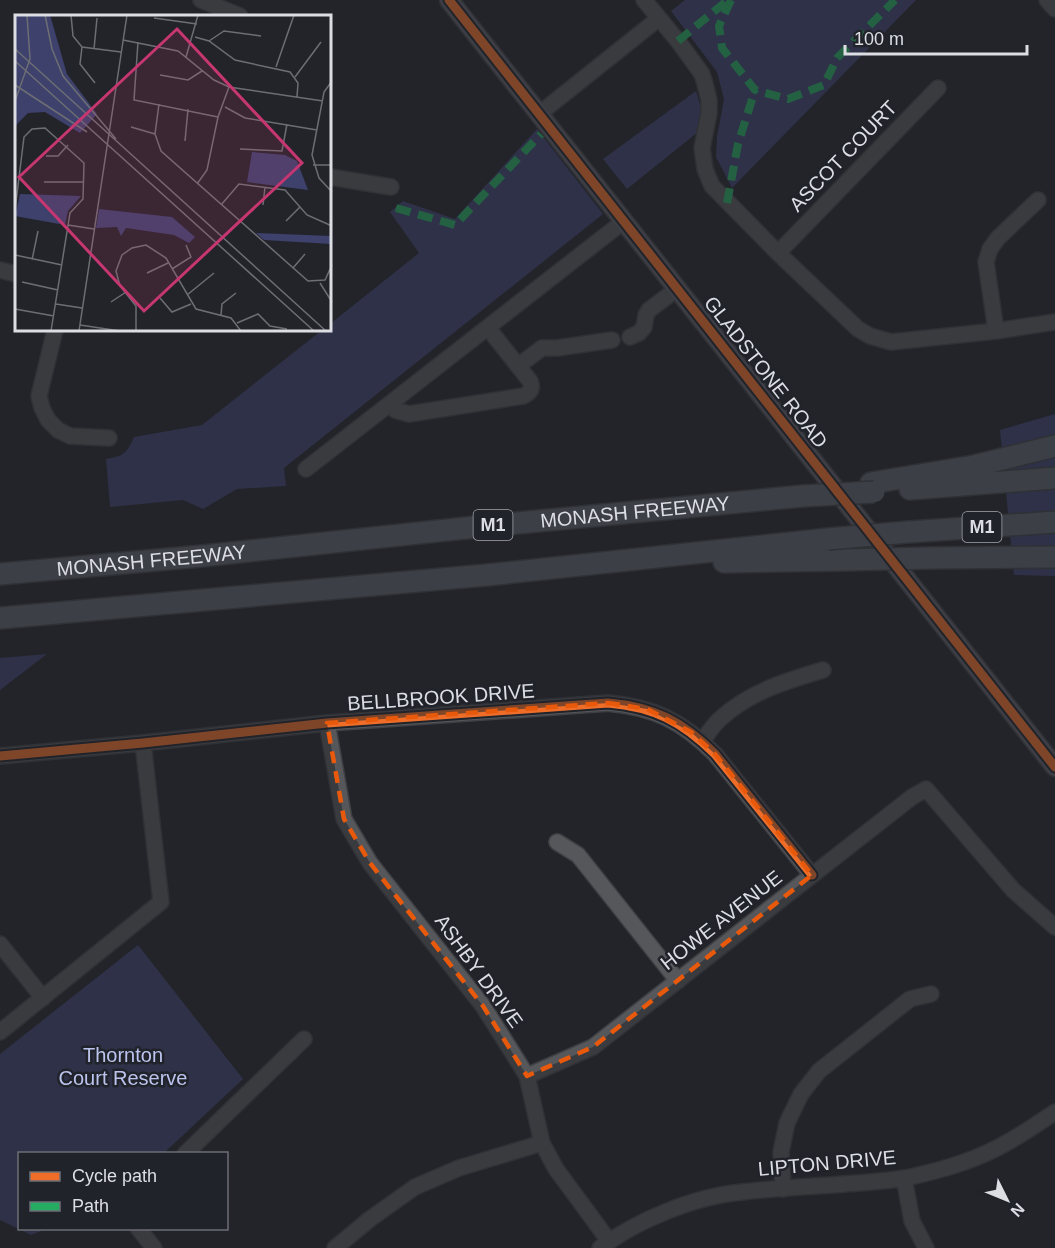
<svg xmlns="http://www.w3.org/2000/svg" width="1055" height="1248" viewBox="0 0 1055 1248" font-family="Arial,sans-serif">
  <rect width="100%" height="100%" fill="#232429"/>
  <g fill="#3d416c">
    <polygon points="685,0 916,0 732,188 716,157 717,137 724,99 717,72 671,11"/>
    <polygon points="696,91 701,108 698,132 627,189 603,159"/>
    <path d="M537 129 603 214 284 468 286 486 237 489 203 509 183 500 110 507 106 459C124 456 127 453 134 437L202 425 322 330H330V324L419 253 390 212 403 201 455 219Z"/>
    <polygon points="1055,414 1055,576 1014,575 1000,430"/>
    <polygon points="47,654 0,690 0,658"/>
    <polygon points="138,945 243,1079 164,1153 20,1154 20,1228 46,1229 31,1235 0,1220 0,1054"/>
  </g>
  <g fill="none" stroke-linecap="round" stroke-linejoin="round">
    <defs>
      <g id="minor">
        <polyline points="201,0 240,16"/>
        <polyline points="644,0 678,41 702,74 705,84 709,100 709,113 702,148 705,169 712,186 778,253 858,329 870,336 891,342 996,331 1055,322"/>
        <polyline points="1047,0 1055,9"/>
        <polyline points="539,114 658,19"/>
        <polyline points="330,177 391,187"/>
        <polyline points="778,253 938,88"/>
        <polyline points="0,270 16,274"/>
        <polyline points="55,330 39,396 42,408 48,420 58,430 70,436 109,438"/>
        <polyline points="996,331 986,262 990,249 998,238 1038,200"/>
        <polyline points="630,337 639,333 644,327 646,315 649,310 677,289"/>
        <polyline points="518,366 542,348 557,348 612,340"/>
        <path d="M390 404 395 410 409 414 523 396C530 393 533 389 530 381L488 328"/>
        <polyline points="306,469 624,221"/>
        <polyline points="327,723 344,819 370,863 483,1006 527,1076 542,1143 556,1169 609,1241"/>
        <path d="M702 741C708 734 713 725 720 719 749 692 786 681 823 670"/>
        <path d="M0 756 143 743 327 723 608 703C654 707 682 721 715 754L812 875"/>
        <polyline points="557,842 578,855 678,981"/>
        <polyline points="0,944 43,998"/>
        <polyline points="0,1032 161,902 143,743"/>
        <polyline points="527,1076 593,1047 912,797 926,789 1013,890 1055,927"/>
        <polyline points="185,1154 304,1039"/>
        <polyline points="904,1178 912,1221 926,1248"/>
        <polyline points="783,1189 781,1152 787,1123 801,1094 819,1071 910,999 931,994"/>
        <polyline points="138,1228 154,1248"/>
        <polyline points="335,1248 370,1219 415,1187 459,1168 542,1143"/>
        <path d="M600 1248C637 1220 696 1196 742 1192 785 1187 827 1186 870 1182 882 1181 894 1180 906 1178 937 1171 968 1163 997 1148 1017 1138 1036 1125 1055 1112"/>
      </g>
      <polyline id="major" points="449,0 1055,767"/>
      <g id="highway">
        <polyline points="871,483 974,466 1055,446"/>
        <polyline points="910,489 1055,478"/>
        <polyline points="908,532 1055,522"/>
        <polyline points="929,558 1055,557"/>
        <polyline points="724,562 845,560"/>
        <path id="s1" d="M0 574 202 556 485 526 803 496"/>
        <polyline points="0,618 487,575 828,539"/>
      </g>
    </defs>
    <use href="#minor" stroke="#3f4044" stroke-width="18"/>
    <use href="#major" stroke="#3f4044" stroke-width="21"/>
    <use href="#highway" stroke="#3f4044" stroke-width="24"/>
    <use href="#minor" stroke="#56575a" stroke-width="15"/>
    <use href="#major" stroke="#5d5e66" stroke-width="18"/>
    <use href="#highway" stroke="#5d5f69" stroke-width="21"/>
    <defs>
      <g id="highway-bridge">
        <polyline points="803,496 874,492"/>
        <polyline points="828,539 908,532"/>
        <polyline points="845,560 929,558"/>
      </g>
    </defs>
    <use href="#highway-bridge" stroke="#3f4044" stroke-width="24" stroke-linecap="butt"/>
    <use href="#highway-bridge" stroke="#5d5f69" stroke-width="21"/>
    <g stroke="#26ab63" stroke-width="8" stroke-dasharray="15 8" stroke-linecap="butt">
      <polyline points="731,0 719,26 722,48 755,90 788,99 824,85 837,58 895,0"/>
      <polyline points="678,41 728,0"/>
      <polyline points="727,203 738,144 755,90"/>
      <polyline points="396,208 455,225 541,134"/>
    </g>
    <defs>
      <g id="cycleway">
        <polyline points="449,0 1055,767"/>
        <path d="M0 756 143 743 327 723 608 703C654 707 682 721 715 754L812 875"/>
      </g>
    </defs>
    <use href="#cycleway" stroke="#21232b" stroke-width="13"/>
    <use href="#cycleway" stroke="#ee6e29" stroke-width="9"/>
  </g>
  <path d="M0 0H1055V1248H0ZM608 703 647 709 691 732 715 754 812 875 593 1047 527 1076 483 1006 370 863 344 819 327 723Z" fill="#232429" fill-opacity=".55" fill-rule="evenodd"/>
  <path fill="none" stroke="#e8590c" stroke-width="4.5" stroke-dasharray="12 8" stroke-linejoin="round" d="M608 703 647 709 691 732 715 754 812 875 593 1047 527 1076 483 1006 370 863 344 819 327 723Z"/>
  <g text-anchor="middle" stroke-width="5" stroke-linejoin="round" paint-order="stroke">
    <g fill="#21232b" stroke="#a5a6ac" stroke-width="1.5">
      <rect x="473.5" y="510" width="39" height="30" rx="4.5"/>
      <rect x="962.5" y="512" width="39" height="30" rx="4.5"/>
    </g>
    <g font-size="18" font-weight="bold" fill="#dddee4">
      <text x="493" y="531">M1</text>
      <text x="982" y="533">M1</text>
    </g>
    <g font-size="20" fill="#dddee4" stroke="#21232b">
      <text transform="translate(843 156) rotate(-46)" y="7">ASCOT COURT</text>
      <text transform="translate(766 372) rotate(52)" y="7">GLADSTONE ROAD</text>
      <text dy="7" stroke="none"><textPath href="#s1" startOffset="638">MONASH FREEWAY</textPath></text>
      <text dy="7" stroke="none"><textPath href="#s1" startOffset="152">MONASH FREEWAY</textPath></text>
      <text transform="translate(441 697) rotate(-4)" y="7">BELLBROOK DRIVE</text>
      <text transform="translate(721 920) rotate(-38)" y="7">HOWE AVENUE</text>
      <text transform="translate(479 971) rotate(54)" y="7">ASHBY DRIVE</text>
      <text transform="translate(827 1163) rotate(-5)" y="7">LIPTON DRIVE</text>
    </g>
    <g font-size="20" fill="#bcc4ee" stroke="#21232b">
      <text x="123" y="1062">Thornton<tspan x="123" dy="23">Court Reserve</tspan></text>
    </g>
  </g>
  <g transform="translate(15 15)">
    <rect width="316" height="316" fill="#232429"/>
    <path d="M0 0H35L52 59 82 99 65 118 30 97 13 98 0 111ZM237 137 270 140 282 146 293 175 232 167ZM5 179 66 181 53 196 50 210 0 201ZM84 194 157 202 180 222 174 228 159 220 111 213 106 221 102 212 81 213ZM241 218 316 221V229L249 225Z" fill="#3d416c"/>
    <path fill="none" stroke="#6d6e74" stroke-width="1.5" d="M30 0 37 34 48 61 101 124M56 0 58 21 67 32 106 37M139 3 182 9M180 22 194 26 220 45 275 57 283 68 282 82M108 25 163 36 199 65 214 72 308 86M194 26 209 16 246 21M123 27 119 85 203 102M67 32 65 49 80 68M0 34 311 316M79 34 82 3M171 42 183 0M0 46 299 316M261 52 279 0M145 60 173 65 187 56M280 62 306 27M317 66 309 77 297 140 304 163 317 177M0 70 72 117M0 86 15 44 12 0M144 89 140 119 146 136 293 266 310 265 317 250M210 92 230 103 302 115M116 112 140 119M170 126 173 94M225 134 267 136 272 109M31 141H43L53 130M298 150H317M29 167H69M182 169 192 155 203 102 214 72M206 190 224 169 270 175 292 200 317 211M248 190 250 172M0 195 9 122 17 114 30 113 69 148 68 184 55 198 36 316M271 206 285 192M53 210 79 214M0 240 47 250M17 245 23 216M278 253 290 239M157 254 176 242 171 230M132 258 153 248M7 267 43 275M305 268 317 287M172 280 199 258M145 283 157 297 176 289M96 287 111 277M41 289 67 293M0 294 39 301M206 300 207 289 221 278M222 308 243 299 255 311 272 314M65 310 105 316M64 316 112 0M121 316V291L105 271 101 256 107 240 117 233 131 230 151 243 181 294 216 303 226 316"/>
    <path fill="#c63670" fill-opacity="0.15" stroke="#c63670" stroke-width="3" d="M162 14 287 148 129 296 4 162Z"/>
    <rect width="316" height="316" fill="none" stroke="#dddee4" stroke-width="3"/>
  </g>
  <rect x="18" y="1152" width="210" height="78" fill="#21232b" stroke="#6c6e75" stroke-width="1.5"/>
  <rect x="30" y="1172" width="30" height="9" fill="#ee6e29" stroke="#6c6e75" stroke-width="1.5"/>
  <text x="72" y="1182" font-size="18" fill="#dddee4">Cycle path</text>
  <rect x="30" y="1202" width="30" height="9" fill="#26ab63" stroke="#6c6e75" stroke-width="1.5"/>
  <text x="72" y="1212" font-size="18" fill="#dddee4">Path</text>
  <g transform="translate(1007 1200) rotate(133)" stroke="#21232b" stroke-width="4.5" paint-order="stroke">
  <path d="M0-4.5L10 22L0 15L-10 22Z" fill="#dddee4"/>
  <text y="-9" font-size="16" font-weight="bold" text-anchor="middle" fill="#dddee4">N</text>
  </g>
  <path d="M845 45v9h182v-9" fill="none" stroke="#dddee4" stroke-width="3"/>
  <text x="854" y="45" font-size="18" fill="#dddee4" stroke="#21232b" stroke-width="4.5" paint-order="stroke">100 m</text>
</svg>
